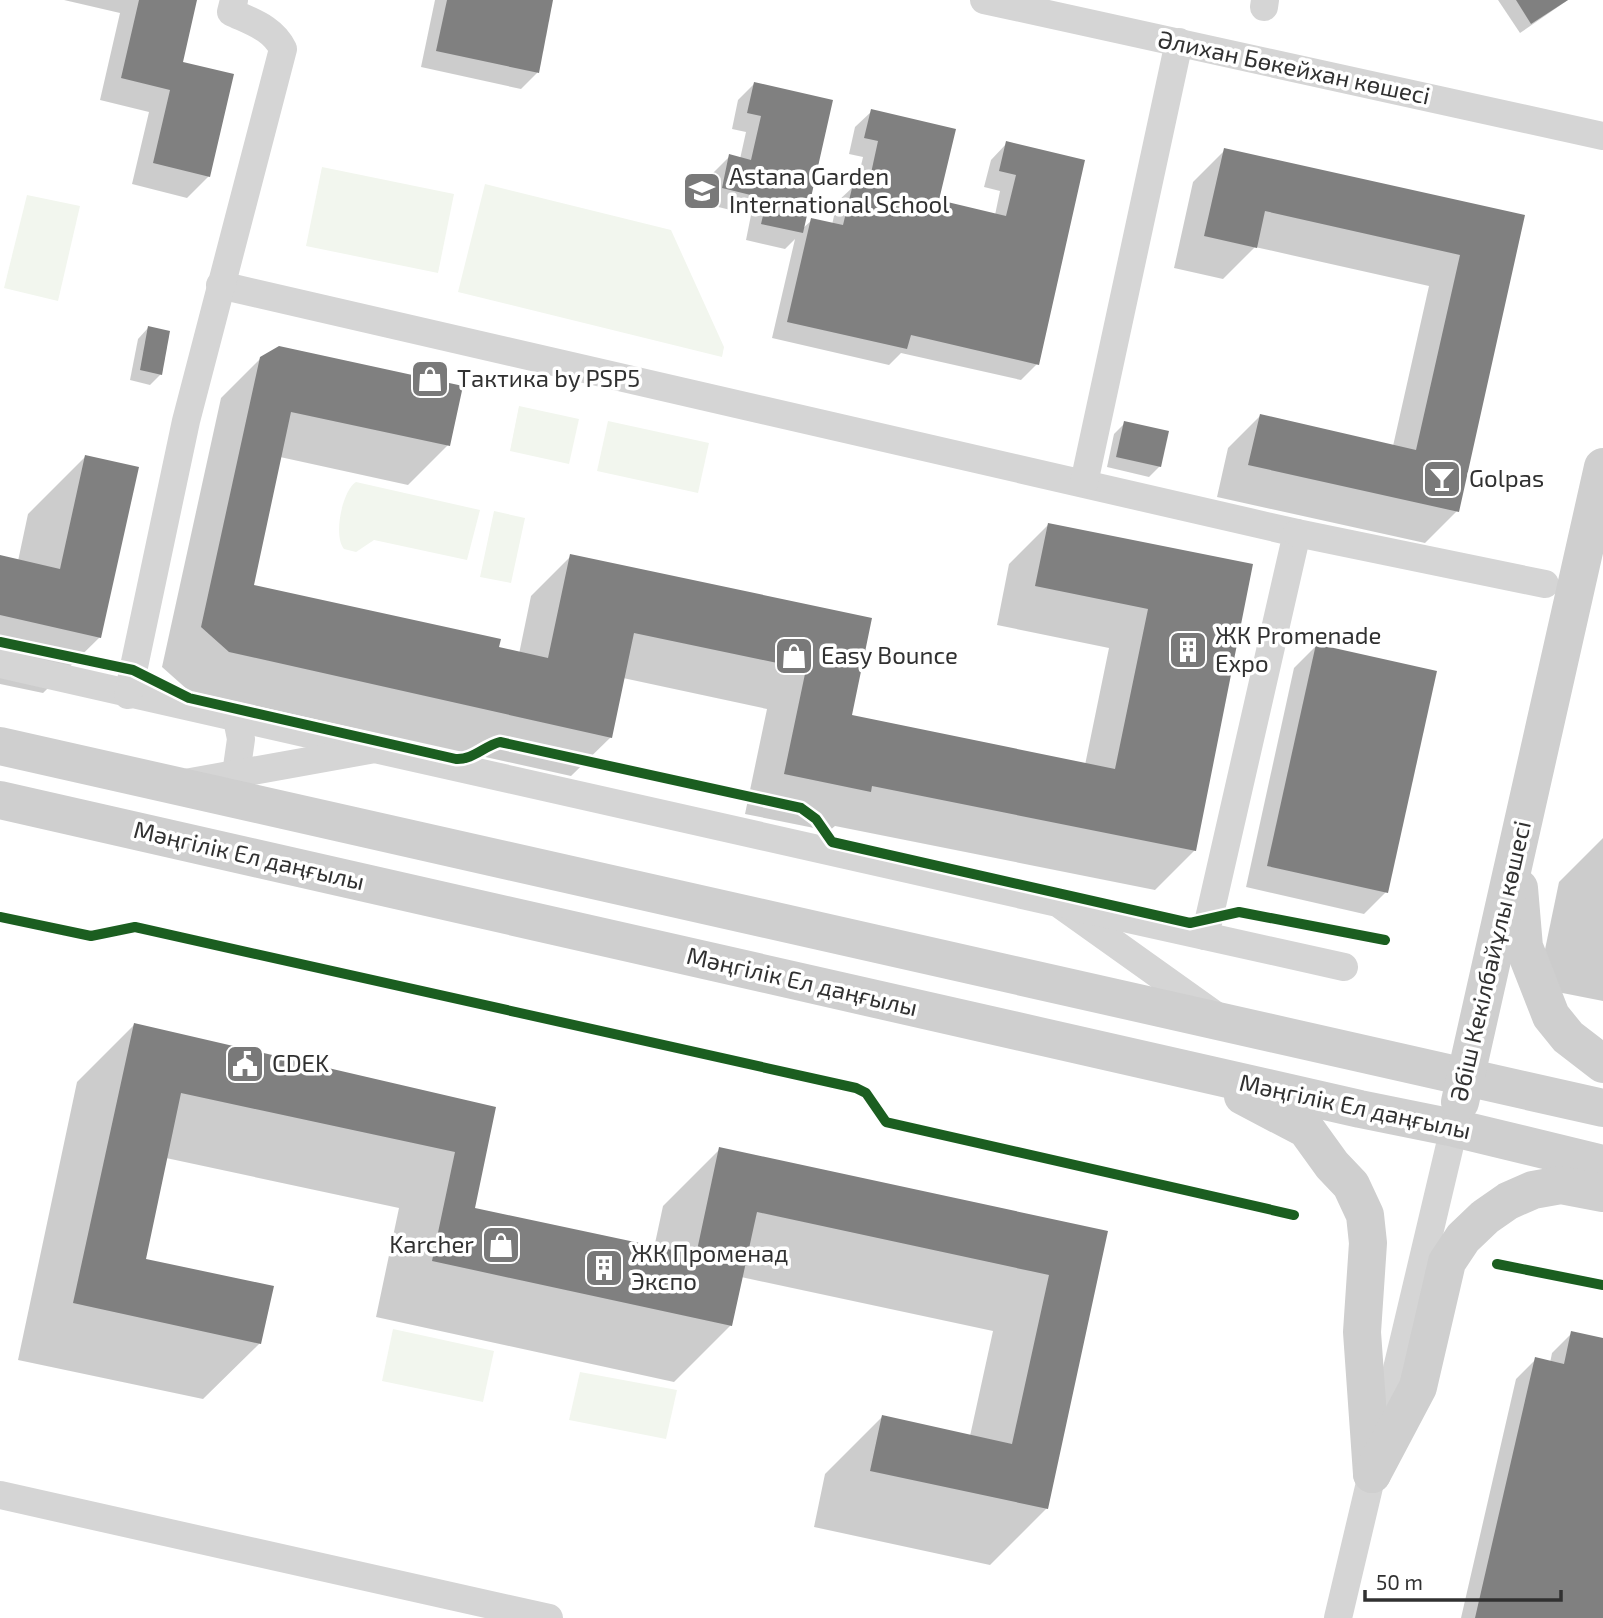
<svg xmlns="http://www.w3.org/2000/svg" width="1603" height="1618" viewBox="0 0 1603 1618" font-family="'Exo 2',sans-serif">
  <rect width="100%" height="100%" fill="#fff"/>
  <g fill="#f2f6ee">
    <polygon points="322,167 454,194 438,273 306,246"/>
    <polygon points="485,184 671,230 724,347 722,357 458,292"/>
    <polygon points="27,195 80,206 58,301 4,288"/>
    <polygon points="519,406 579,419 569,464 510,451"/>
    <polygon points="608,421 709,443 698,493 597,471"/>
    <path d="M356 482 480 510 467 560 374 540 356 552 344 549C333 536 342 491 356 482Z"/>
    <polygon points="494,511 525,518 511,583 480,577"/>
    <polygon points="393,1329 494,1351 483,1402 382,1381"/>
    <polygon points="580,1372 677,1390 666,1439 569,1420"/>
  </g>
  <g fill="#0003">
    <polygon points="64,0 196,0 181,63 209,176 187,198 132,184 149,112 100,100 120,13"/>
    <polygon points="435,0 543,0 537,73 521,89 421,67"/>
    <polygon points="1498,0 1568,0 1520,33"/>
    <polygon points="754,84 802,229 812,220 832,225 837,202 854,186 856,187 863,157 849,154 855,127 872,111 937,201 995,215 1000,191 984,187 991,160 1007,143 1083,161 1037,364 1021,380 901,353 889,365 772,338 795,239 785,249 746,240 751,215 706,204 713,173 730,156 740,159 746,132 732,129 738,100"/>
    <polygon points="1225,150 1523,217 1457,511 1425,543 1217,497 1228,448 1260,416 1393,446 1429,286 1255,247 1223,279 1174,268 1193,182"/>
    <polygon points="148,328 161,374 150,385 130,380 138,339"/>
    <polygon points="261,358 448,445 408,485 280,457 251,587 519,654 531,596 571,556 870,620 850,716 1085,765 1109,648 997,625 1009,564 1048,525 1251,566 1195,850 1155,890 835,826 829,831 745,814 767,709 623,678 611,737 571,776 189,691 162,667 221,398"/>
    <polygon points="1125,423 1160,466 1149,477 1107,467 1114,434"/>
    <polygon points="85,457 100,637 43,693 0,684 0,557 18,561 28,514"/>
    <polygon points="1316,646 1386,892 1364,914 1246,887 1294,668"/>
    <polygon points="1603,838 1603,1001 1537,988 1559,882"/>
    <polygon points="134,1025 494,1109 473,1209 654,1248 663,1206 720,1149 1106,1233 1047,1508 990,1565 814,1527 825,1474 882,1417 970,1436 993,1331 741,1277 731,1325 674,1382 376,1317 399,1208 166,1158 143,1260 260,1343 203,1399 18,1360 77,1082"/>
    <polygon points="1572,1333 1603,1340 1603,1618 1461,1618 1516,1379 1536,1359 1550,1363 1552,1353"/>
  </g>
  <g fill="#808080">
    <polygon points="139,0 197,0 183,62 234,74 210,177 153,163 170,90 121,78"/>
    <polygon points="447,0 553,0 539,73 436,51"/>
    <polygon points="1516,0 1568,0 1531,24"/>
    <polygon points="754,82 833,100 803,233 761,224 767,199 722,188 729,154 751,160 761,116 747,113"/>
    <polygon points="871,109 956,129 939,200 1006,216 1016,175 999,171 1006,141 1085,160 1039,365 911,335 907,349 787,322 811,218 843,225 853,184 868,187 878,141 864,138"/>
    <polygon points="1224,148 1525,215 1459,512 1248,465 1260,414 1416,450 1460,255 1265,211 1257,248 1204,236"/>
    <polygon points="148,326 170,331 162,375 140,370"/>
    <polygon points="279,346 463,386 450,446 291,412 254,585 501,639 499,647 548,658 570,554 872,618 852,715 1115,769 1148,609 1035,586 1048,523 1253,564 1196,851 872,786 871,792 784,774 806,669 634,633 612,738 229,652 201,627 260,357"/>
    <polygon points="1124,421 1169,431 1161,467 1116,457"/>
    <polygon points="85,455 139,467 101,638 0,615 0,555 60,569"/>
    <polygon points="1316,644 1437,671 1388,893 1267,866"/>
    <polygon points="134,1023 496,1107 475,1208 696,1255 719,1147 1108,1231 1048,1509 870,1471 882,1415 1012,1444 1049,1275 757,1212 732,1326 432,1261 455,1152 181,1093 146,1259 274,1286 261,1344 73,1303"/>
    <polygon points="1571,1331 1603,1338 1603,1618 1475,1618 1535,1357 1564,1364"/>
  </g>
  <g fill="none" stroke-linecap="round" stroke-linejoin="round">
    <g stroke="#d5d5d5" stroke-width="28">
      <polyline points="984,0 1603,136"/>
      <polyline points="1264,7 1265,0"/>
      <polyline points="220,285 1297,533 1205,936"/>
      <polyline points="1084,483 1179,42"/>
      <polyline points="1297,533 1545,584"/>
      <polyline points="0,664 362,746"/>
      <path d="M128 695 186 421 283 49C273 28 252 22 231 12L234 0"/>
      <polyline points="236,774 241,739 237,719"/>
      <polyline points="185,783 375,749 1058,903 1215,1015"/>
      <polyline points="1070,906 1344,967"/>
      <polyline points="0,1495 549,1618"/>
      <polyline points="1338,1618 1454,1128"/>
    </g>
    <g stroke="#cfcfcf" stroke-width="38">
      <polyline points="0,746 1603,1108"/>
      <polyline points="0,800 1360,1109 1454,1128 1603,1164"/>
      <polyline points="1519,888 1524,947 1551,1016 1568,1037 1603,1064"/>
      <polyline points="1243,1096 1306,1129 1332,1165 1351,1185 1365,1215 1368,1243 1362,1332 1372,1474"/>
      <polyline points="1460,1102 1603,467"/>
      <polyline points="1372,1474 1418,1387 1447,1262 1463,1238 1485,1217 1508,1201 1533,1190 1561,1185 1603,1193"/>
    </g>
    <defs>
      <g id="cycleway">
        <path d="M0 642 133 670 189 698 456 759C473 760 484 746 500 742L801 808 816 819 832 842 1190 923 1239 912 1385 940"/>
        <polyline points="0,917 91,936 135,927 856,1088 866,1093 886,1122 1294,1215"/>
        <polyline points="1497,1264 1603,1285"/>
      </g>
    </defs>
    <use href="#cycleway" stroke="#fff" stroke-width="15"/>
    <use href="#cycleway" stroke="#1b5e20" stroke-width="10"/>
  </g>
  <defs>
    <symbol id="school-square" viewBox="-11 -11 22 22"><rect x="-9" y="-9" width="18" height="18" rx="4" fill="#797979" stroke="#fff"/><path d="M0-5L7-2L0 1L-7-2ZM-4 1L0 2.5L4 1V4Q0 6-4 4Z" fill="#fff"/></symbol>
    <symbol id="shop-square" viewBox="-11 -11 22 22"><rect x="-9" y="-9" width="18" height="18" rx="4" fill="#797979" stroke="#fff"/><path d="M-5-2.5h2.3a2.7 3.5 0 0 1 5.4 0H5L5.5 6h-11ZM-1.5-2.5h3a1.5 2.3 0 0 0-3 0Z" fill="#fff"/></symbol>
    <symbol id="bar-square" viewBox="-11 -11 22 22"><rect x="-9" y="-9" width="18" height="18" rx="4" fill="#797979" stroke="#fff"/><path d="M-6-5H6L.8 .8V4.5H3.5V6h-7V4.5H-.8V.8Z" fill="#fff"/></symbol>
    <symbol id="building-square" viewBox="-11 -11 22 22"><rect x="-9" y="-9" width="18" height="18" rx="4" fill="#797979" stroke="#fff"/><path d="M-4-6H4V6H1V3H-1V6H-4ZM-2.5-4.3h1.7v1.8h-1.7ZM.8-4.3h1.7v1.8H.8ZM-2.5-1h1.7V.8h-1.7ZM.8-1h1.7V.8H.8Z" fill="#fff"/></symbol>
    <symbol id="civic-square" viewBox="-11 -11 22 22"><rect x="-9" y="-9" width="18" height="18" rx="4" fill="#797979" stroke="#fff"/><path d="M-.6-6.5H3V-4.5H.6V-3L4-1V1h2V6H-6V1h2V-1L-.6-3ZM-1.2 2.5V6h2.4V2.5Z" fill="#fff"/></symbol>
  </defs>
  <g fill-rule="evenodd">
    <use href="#school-square" x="680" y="169" width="44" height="44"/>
    <use href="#shop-square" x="408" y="357" width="44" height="44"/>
    <use href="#bar-square" x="1420" y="457" width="44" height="44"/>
    <use href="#building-square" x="1166" y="628" width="44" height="44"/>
    <use href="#shop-square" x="772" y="634" width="44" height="44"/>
    <use href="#civic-square" x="223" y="1042" width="44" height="44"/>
    <use href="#shop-square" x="479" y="1223" width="44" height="44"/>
    <use href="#building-square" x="582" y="1246" width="44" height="44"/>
  </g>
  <g text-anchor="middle" stroke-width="7" stroke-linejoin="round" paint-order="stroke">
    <g font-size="24" fill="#313131" stroke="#fff">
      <text transform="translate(1294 68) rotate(12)" y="8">Әлихан Бөкейхан көшесі</text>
      <text transform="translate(249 856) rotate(13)" y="8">Мәңгілік Ел даңғылы</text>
      <text transform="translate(1491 961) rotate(-77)" y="8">Әбіш Кекілбайұлы көшесі</text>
      <text transform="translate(802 982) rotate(13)" y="8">Мәңгілік Ел даңғылы</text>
      <text transform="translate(1355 1107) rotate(12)" y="8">Мәңгілік Ел даңғылы</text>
    </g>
    <g font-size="24" fill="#313131" stroke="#fff" text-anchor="start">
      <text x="729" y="185">Astana Garden<tspan x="729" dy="28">International School</tspan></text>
      <text x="457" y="387">Тактика by PSP5</text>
      <text x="1469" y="487">Golpas</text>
      <text x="1215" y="644">ЖК Promenade<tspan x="1215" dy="28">Expo</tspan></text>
      <text x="821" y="664">Easy Bounce</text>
      <text x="272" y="1072">CDEK</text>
      <text x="474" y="1253" text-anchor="end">Karcher</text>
      <text x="631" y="1262">ЖК Променад<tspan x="631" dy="28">Экспо</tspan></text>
    </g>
  </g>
  <path d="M1365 1590v10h196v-10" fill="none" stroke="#313131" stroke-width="3.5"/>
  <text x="1376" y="1590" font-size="21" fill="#313131" stroke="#ffffff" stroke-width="5" paint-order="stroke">50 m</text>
</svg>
